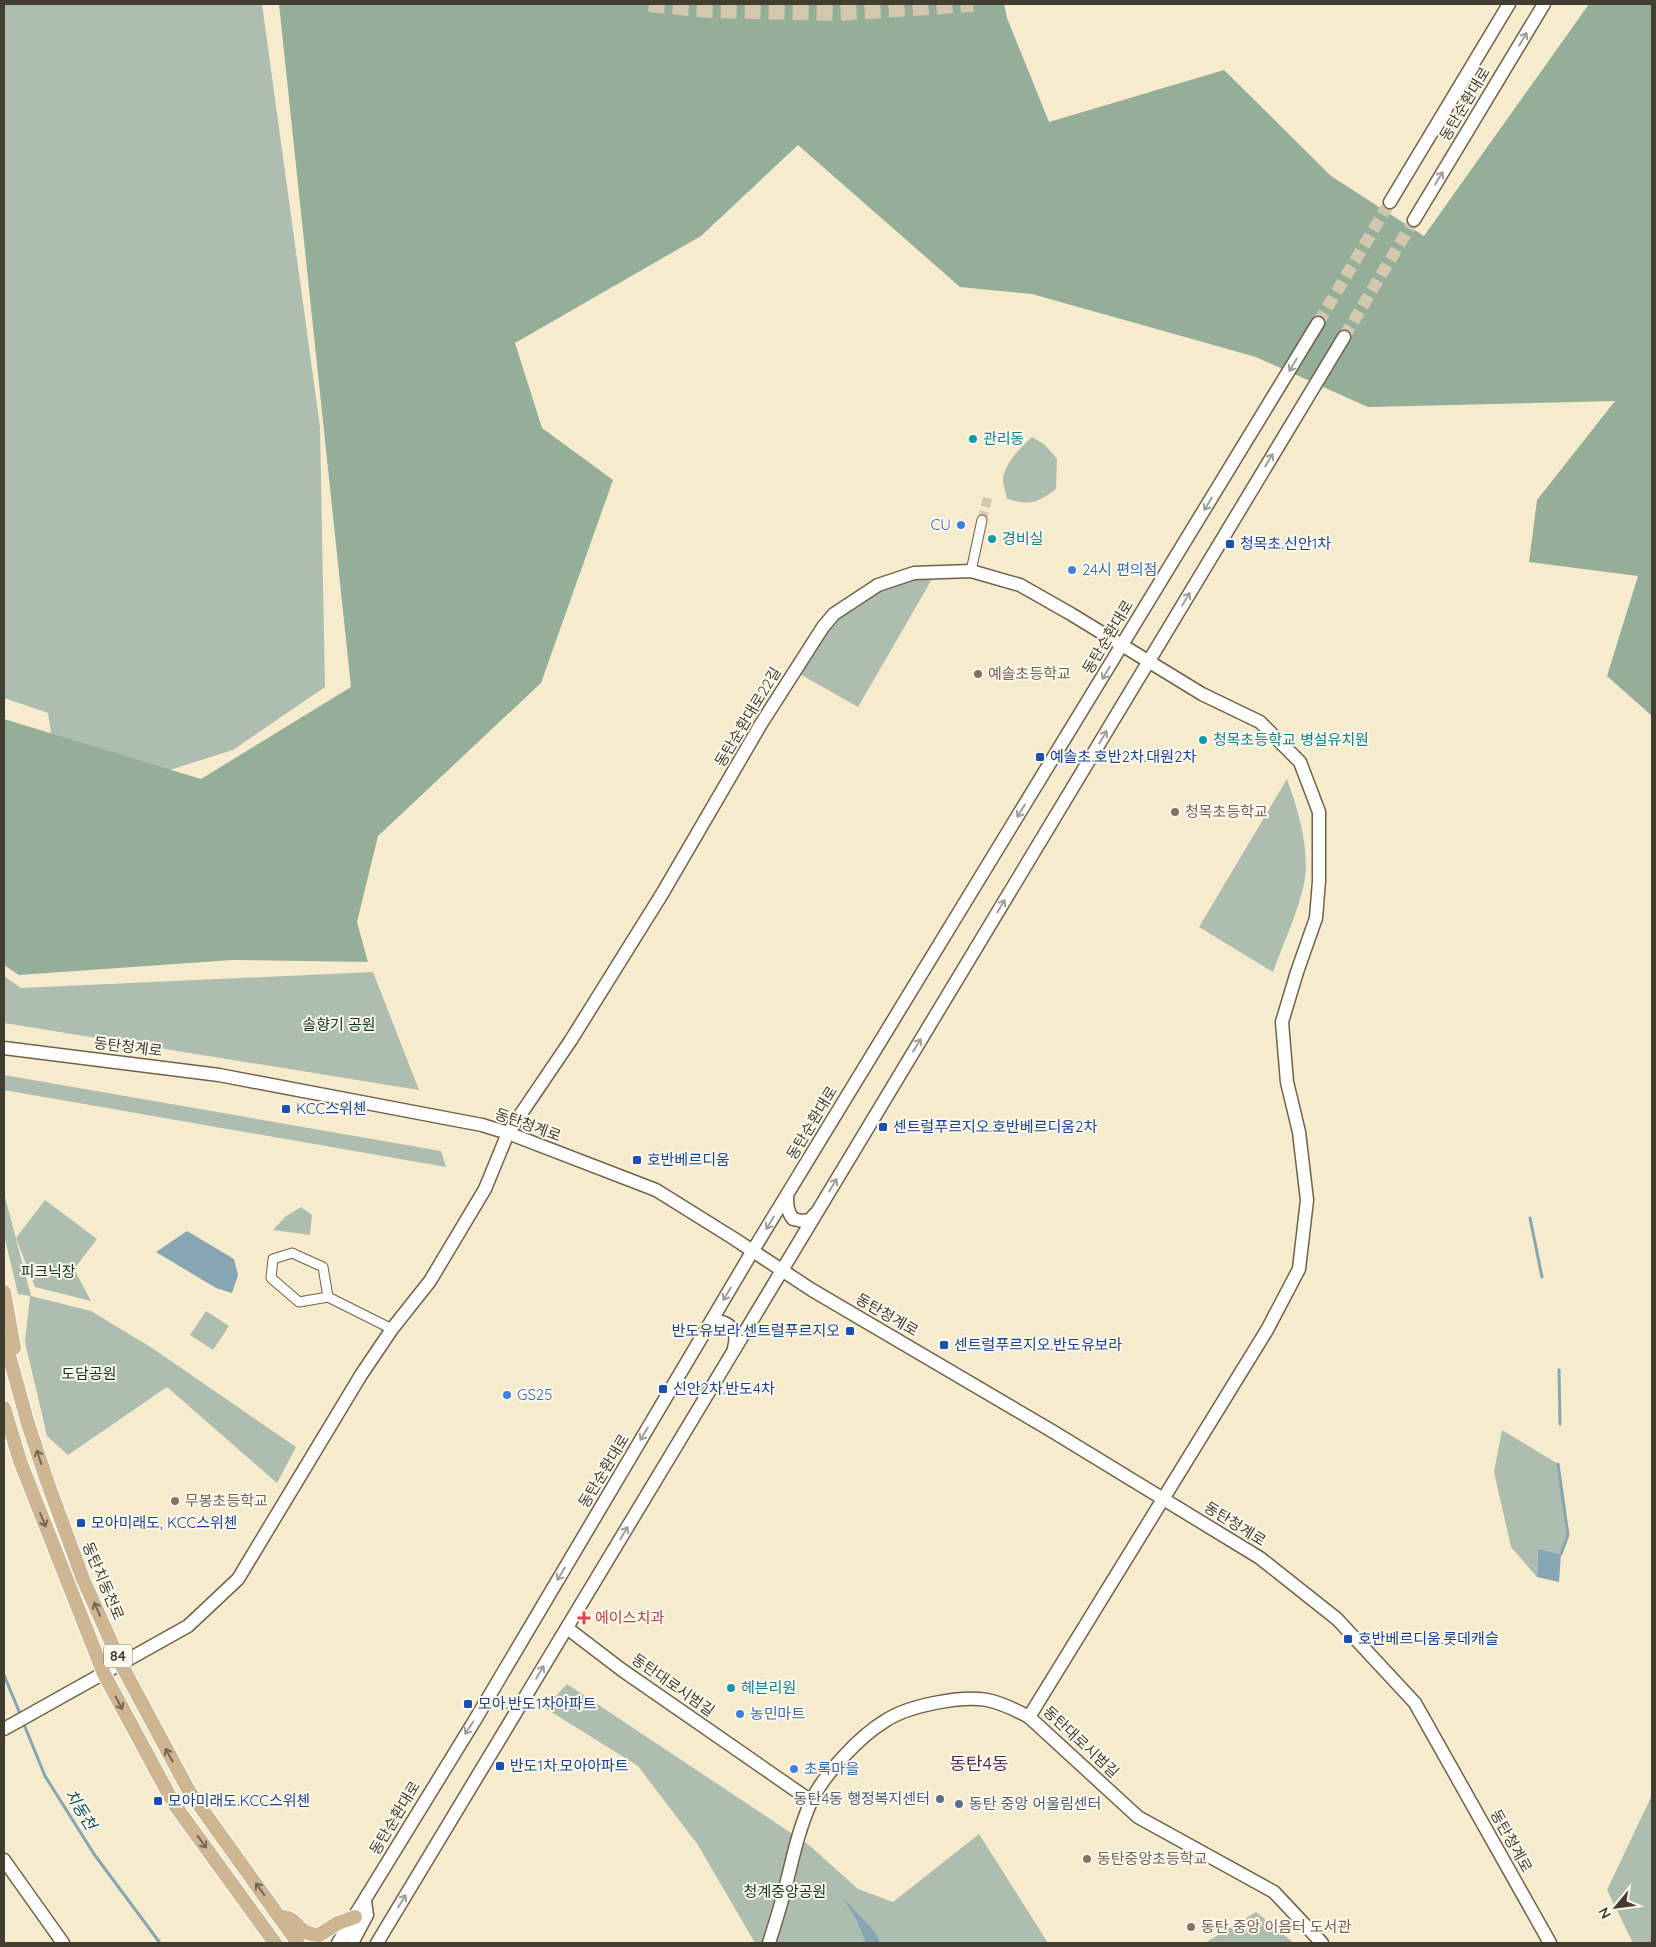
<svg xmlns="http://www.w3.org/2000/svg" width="1656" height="1947" viewBox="0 0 1656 1947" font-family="Quicksand,'Noto Sans KR',sans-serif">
  <rect width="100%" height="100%" fill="#f7ebcd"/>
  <g fill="#adbeb0">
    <polygon points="4,4 262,4 320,427 325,687 233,750 110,789 56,766 48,713 4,698"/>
    <path d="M1032 437 1045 445 1057 459 1056 489C1036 504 1030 505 1007 499 1006 493 1003 485 1003 479 1005 463 1020 448 1032 437Z"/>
    <polygon points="935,574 858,707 798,673 827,627 879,589 915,576"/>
    <path d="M1287 779C1298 809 1312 856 1303 888 1296 917 1283 944 1273 972L1199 927Z"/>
    <polygon points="373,972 419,1090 4,1023 4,976 21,988"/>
    <polygon points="4,1075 441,1151 446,1167 4,1090"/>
    <polygon points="4,1193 31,1296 91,1311 152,1348 296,1447 277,1483 167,1387 68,1455 47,1436 25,1342 30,1296 18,1294 4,1235"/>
    <polygon points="45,1200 97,1239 74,1269 91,1301 35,1287 16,1238"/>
    <polygon points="301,1207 312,1215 310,1235 273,1230 285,1217"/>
    <polygon points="206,1311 229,1326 213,1350 190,1335"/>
    <polygon points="1502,1430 1558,1464 1568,1535 1561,1554 1538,1549 1537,1577 1511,1547 1494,1472"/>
    <polygon points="567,1684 809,1845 858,1889 893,1902 979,1834 1048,1943 755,1943 698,1845 638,1766 545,1708"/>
    <polygon points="1652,1795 1652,1943 1633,1943 1607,1890"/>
    <polygon points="1256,1912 1294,1943 1205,1943"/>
  </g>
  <polygon fill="#95ae99" points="279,4 1004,4 1007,18 1049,122 1224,70 1331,176 1424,236 1589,4 1652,4 1652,716 1607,676 1638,576 1529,562 1537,500 1615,401 1368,407 1256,357 1032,294 960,287 798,145 701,236 515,343 542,428 613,480 541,683 378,836 357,922 368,962 232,960 19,975 4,965 4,719 201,779 351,687"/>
  <g fill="#85a6b2">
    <polygon points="187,1231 234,1259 238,1275 232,1293 216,1288 156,1252"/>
    <polygon points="1538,1549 1561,1554 1559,1582 1537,1577"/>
    <polygon points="843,1898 875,1932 880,1943 866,1943 857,1921"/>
  </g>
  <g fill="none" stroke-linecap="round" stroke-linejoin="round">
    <g stroke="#85a6b2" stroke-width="3">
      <polyline points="1530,1218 1542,1277"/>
      <polyline points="1559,1370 1560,1424"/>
      <polyline points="1558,1464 1568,1535 1561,1554"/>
      <polyline points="4,1675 21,1716"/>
      <polyline points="23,1722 45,1776 94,1854 160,1943"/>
    </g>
    <polyline stroke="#d3c8ae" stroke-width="9" stroke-dasharray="9 4.5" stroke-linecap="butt" points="982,520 988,497"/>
    <g stroke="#d3c8ae" stroke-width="12" stroke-dasharray="12 6" stroke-linecap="butt">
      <polyline points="1318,323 1390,202"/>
      <polyline points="1344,337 1414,220"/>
    </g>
    <polyline stroke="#d3c8ae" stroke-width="16" stroke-dasharray="16 8" stroke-linecap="butt" points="649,4 710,10 837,13 973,4"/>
    <defs>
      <g id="street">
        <polyline points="971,571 982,520"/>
        <polyline points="328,1297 299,1302 271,1278 273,1259 292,1253 323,1267 328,1297 392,1329"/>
      </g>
      <g id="secondary">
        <polyline points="1390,202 1509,4"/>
        <polyline points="1414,220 1544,4"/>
        <polyline points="4,1048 219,1075 482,1125 508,1133 656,1190 733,1238 812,1290 1052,1431 1260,1558 1337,1619 1415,1703 1550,1943"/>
        <path d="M787 1195C787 1205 787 1211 793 1219L802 1221 810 1220 814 1215"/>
        <path d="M709 1328 719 1321C734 1325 738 1334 734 1348"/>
        <polyline points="567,1628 622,1670 811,1801"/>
        <polyline points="4,1729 188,1626 238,1579 361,1375 392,1329 430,1281 485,1189 508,1133 571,1040 662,894 761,724 823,627 834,614 878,585 914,573 971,571 1020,585 1071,614 1202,694 1260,722 1300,762 1319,812 1319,881 1316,918 1297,972 1282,1022 1287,1082 1299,1132 1307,1200 1299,1269 1267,1330 1029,1717"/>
        <polyline points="4,1860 63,1943"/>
        <polyline points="338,1943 475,1720 752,1252 1318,323"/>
        <polyline points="352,1943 367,1915 365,1901"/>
        <polyline points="377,1943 1344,337"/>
        <path d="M769 1943C775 1924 781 1905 786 1885 793 1857 799 1828 811 1802 823 1775 860 1736 885 1721 907 1706 961 1695 987 1700 1002 1703 1016 1710 1029 1717L1138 1817 1274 1892 1322 1943"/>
      </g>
      <g id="primary">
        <polyline points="4,1292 14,1348"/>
        <polyline points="4,1337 28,1424 47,1481 83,1579 121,1664 189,1791 298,1943"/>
        <polyline points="4,1408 20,1461 104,1674 174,1804 275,1943"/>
        <path d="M284 1917C299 1919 296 1934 319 1935L338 1923 355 1917"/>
      </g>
    </defs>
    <use href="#street" stroke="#6e6349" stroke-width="11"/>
    <use href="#secondary" stroke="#6e6349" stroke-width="15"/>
    <use href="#primary" stroke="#fff" stroke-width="16"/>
    <use href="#street" stroke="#fff" stroke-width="9"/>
    <use href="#secondary" stroke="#fff" stroke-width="12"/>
    <use href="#primary" stroke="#cdb691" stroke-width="14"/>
  </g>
  <defs><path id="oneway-shaft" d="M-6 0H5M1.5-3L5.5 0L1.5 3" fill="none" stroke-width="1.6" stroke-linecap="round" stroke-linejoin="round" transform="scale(1.25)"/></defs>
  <g stroke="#a09e98">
    <use href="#oneway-shaft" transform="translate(1523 39) rotate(-59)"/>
    <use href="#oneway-shaft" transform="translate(1439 178) rotate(-59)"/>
    <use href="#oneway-shaft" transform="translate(1293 365) rotate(121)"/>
    <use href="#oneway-shaft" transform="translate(1269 460) rotate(-59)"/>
    <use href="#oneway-shaft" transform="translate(1208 504) rotate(121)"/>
    <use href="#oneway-shaft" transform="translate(1186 599) rotate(-59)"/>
    <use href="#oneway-shaft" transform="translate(1106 673) rotate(121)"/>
    <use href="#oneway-shaft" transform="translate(1103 737) rotate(-59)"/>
    <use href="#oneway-shaft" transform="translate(1021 811) rotate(121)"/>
    <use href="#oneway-shaft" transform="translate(1001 906) rotate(-59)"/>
    <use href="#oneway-shaft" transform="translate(917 1045) rotate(-59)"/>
    <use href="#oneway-shaft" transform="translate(833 1185) rotate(-59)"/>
    <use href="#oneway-shaft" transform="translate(770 1223) rotate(121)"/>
    <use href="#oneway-shaft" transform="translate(727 1294) rotate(121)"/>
    <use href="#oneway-shaft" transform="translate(644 1434) rotate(121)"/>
    <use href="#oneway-shaft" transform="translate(624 1533) rotate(-59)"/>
    <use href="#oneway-shaft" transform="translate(561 1574) rotate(121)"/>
    <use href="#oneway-shaft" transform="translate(540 1672) rotate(-59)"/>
    <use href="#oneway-shaft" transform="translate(469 1728) rotate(123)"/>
    <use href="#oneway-shaft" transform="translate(402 1901) rotate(-59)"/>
  </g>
  <g stroke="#726753">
    <use href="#oneway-shaft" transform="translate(39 1457) rotate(-108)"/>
    <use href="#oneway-shaft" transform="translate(43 1520) rotate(68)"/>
    <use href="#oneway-shaft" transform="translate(97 1609) rotate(-114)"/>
    <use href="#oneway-shaft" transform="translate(119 1703) rotate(62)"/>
    <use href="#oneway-shaft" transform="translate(169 1755) rotate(-119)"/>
    <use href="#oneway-shaft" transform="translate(202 1842) rotate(54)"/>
    <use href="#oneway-shaft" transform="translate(260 1889) rotate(-126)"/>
  </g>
  <g fill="#0f9aa8" stroke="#fdf9ed" stroke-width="2">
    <circle cx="973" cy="439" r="5"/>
    <circle cx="992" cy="539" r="5"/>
    <circle cx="1203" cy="740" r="5"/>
    <circle cx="731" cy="1688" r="5"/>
  </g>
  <g fill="#3f7fe0" stroke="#fdf9ed" stroke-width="2">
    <circle cx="961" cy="525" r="5"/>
    <circle cx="1072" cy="570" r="5"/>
    <circle cx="507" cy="1395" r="5"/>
    <circle cx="740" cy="1714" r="5"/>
    <circle cx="794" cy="1769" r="5"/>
  </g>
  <g fill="#1a4fb4" stroke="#fdf9ed" stroke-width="2">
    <rect x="1225" y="539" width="10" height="10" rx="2.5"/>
    <rect x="1035" y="752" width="10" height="10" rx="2.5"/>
    <rect x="281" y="1104" width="10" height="10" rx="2.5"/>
    <rect x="878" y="1122" width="10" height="10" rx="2.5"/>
    <rect x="632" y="1155" width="10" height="10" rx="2.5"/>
    <rect x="845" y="1326" width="10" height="10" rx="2.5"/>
    <rect x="939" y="1340" width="10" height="10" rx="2.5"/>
    <rect x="658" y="1384" width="10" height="10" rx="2.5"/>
    <rect x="76" y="1518" width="10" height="10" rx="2.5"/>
    <rect x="1343" y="1634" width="10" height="10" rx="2.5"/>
    <rect x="463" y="1699" width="10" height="10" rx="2.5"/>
    <rect x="495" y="1761" width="10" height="10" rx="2.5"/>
    <rect x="153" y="1796" width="10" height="10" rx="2.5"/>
  </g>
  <g fill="#8d6e63" stroke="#fdf9ed" stroke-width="2">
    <circle cx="978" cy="674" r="5"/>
    <circle cx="1175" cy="812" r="5"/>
    <circle cx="175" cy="1501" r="5"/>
    <circle cx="1087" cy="1859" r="5"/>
    <circle cx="1191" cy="1927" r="5"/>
  </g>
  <path fill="#e0444e" stroke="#fdf9ed" stroke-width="2" d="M581.5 1610.5h5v5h5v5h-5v5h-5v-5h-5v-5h5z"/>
  <g fill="#5c6f8a" stroke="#fdf9ed" stroke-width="2">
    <circle cx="940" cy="1799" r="5"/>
    <circle cx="959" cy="1804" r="5"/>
  </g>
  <g text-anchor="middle" stroke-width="4" stroke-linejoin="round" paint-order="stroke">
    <rect fill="#fdf9ed" stroke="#797569" stroke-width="1" x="104" y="1644.5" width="28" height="23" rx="4"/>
    <g font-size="14" font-weight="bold" fill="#413d31">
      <text x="118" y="1661">84</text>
    </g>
    <g font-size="15" fill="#413d31" stroke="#fdf9ed">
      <text transform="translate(1465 104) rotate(-59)" y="5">동탄순환대로</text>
      <text transform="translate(1108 637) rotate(-59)" y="5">동탄순환대로</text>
      <text transform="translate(748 717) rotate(-59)" y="5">동탄순환대로22길</text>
      <text transform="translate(128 1047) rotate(7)" y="5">동탄청계로</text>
      <text transform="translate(812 1123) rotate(-59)" y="5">동탄순환대로</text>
      <text transform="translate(528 1125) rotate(20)" y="5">동탄청계로</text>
      <text transform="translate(887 1315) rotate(30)" y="5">동탄청계로</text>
      <text transform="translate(604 1471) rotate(-59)" y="5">동탄순환대로</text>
      <text transform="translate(1235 1524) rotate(32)" y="5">동탄청계로</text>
      <text transform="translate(103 1581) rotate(67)" y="5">동탄치동천로</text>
      <text transform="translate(673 1685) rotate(35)" y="5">동탄대로시범길</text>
      <text transform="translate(1081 1742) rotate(43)" y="5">동탄대로시범길</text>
      <text transform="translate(395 1818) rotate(-59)" y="5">동탄순환대로</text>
      <text transform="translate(1511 1841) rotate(61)" y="5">동탄청계로</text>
    </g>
    <g font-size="15" fill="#0d838f" stroke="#fdf9ed" text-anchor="start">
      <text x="983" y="444">관리동</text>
      <text x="1002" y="544">경비실</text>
      <text x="1213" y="745">청목초등학교 병설유치원</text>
      <text x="741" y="1693">헤븐리원</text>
    </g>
    <g font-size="15" fill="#366cbe" stroke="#fdf9ed" text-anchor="start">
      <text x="951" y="530" text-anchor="end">CU</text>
      <text x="1082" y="575">24시 편의점</text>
      <text x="517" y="1400">GS25</text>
      <text x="750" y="1719">농민마트</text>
      <text x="804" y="1774">초록마을</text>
    </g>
    <g font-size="15" fill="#164399" stroke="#fdf9ed" text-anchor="start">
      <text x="1240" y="549">청목초.신안1차</text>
      <text x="1050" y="762">예솔초.호반2차.대원2차</text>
      <text x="296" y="1114">KCC스위첸</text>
      <text x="893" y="1132">센트럴푸르지오.호반베르디움2차</text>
      <text x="647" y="1165">호반베르디움</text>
      <text x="840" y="1336" text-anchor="end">반도유보라.센트럴푸르지오</text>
      <text x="954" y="1350">센트럴푸르지오.반도유보라</text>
      <text x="673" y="1394">신안2차.반도4차</text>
      <text x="91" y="1528">모아미래도, KCC스위첸</text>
      <text x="1358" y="1644">호반베르디움.롯데캐슬</text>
      <text x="478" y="1709">모아.반도1차아파트</text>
      <text x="510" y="1771">반도1차.모아아파트</text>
      <text x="168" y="1806">모아미래도.KCC스위첸</text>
    </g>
    <g font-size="15" fill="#785e54" stroke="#fdf9ed" text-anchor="start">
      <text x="988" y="679">예솔초등학교</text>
      <text x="1185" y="817">청목초등학교</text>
      <text x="185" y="1506">무봉초등학교</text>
      <text x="1097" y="1864">동탄중앙초등학교</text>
      <text x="1201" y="1932">동탄 중앙 이음터 도서관</text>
    </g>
    <g font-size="15" fill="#0b3619" stroke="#fdf9ed">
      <text x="339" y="1030">솔향기 공원</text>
      <text x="48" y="1277">피크닉장</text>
      <text x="89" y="1379">도담공원</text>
      <text x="785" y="1897">청계중앙공원</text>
    </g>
    <g font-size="15" fill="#be3a42" stroke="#fdf9ed" text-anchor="start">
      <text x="595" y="1623">에이스치과</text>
    </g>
    <g font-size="15" fill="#4e5e75" stroke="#fdf9ed" text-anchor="end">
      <text x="930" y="1804">동탄4동 행정복지센터</text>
      <text x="969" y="1809" text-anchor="start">동탄 중앙 어울림센터</text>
    </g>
    <g font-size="16" font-style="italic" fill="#094f62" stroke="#fdf9ed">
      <text transform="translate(81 1809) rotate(58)" y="6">치동천</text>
    </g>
    <g font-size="18" fill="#522254" stroke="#fdf9ed">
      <text x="979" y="1770">동탄4동</text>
    </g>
  </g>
  <rect width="1656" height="1947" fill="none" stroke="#413d31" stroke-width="10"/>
  <g transform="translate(1616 1907) rotate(241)" stroke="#fdf9ed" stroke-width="4" paint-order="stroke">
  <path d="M0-4L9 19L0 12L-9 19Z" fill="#413d31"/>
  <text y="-8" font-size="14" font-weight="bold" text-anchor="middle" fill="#413d31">N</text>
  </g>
</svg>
